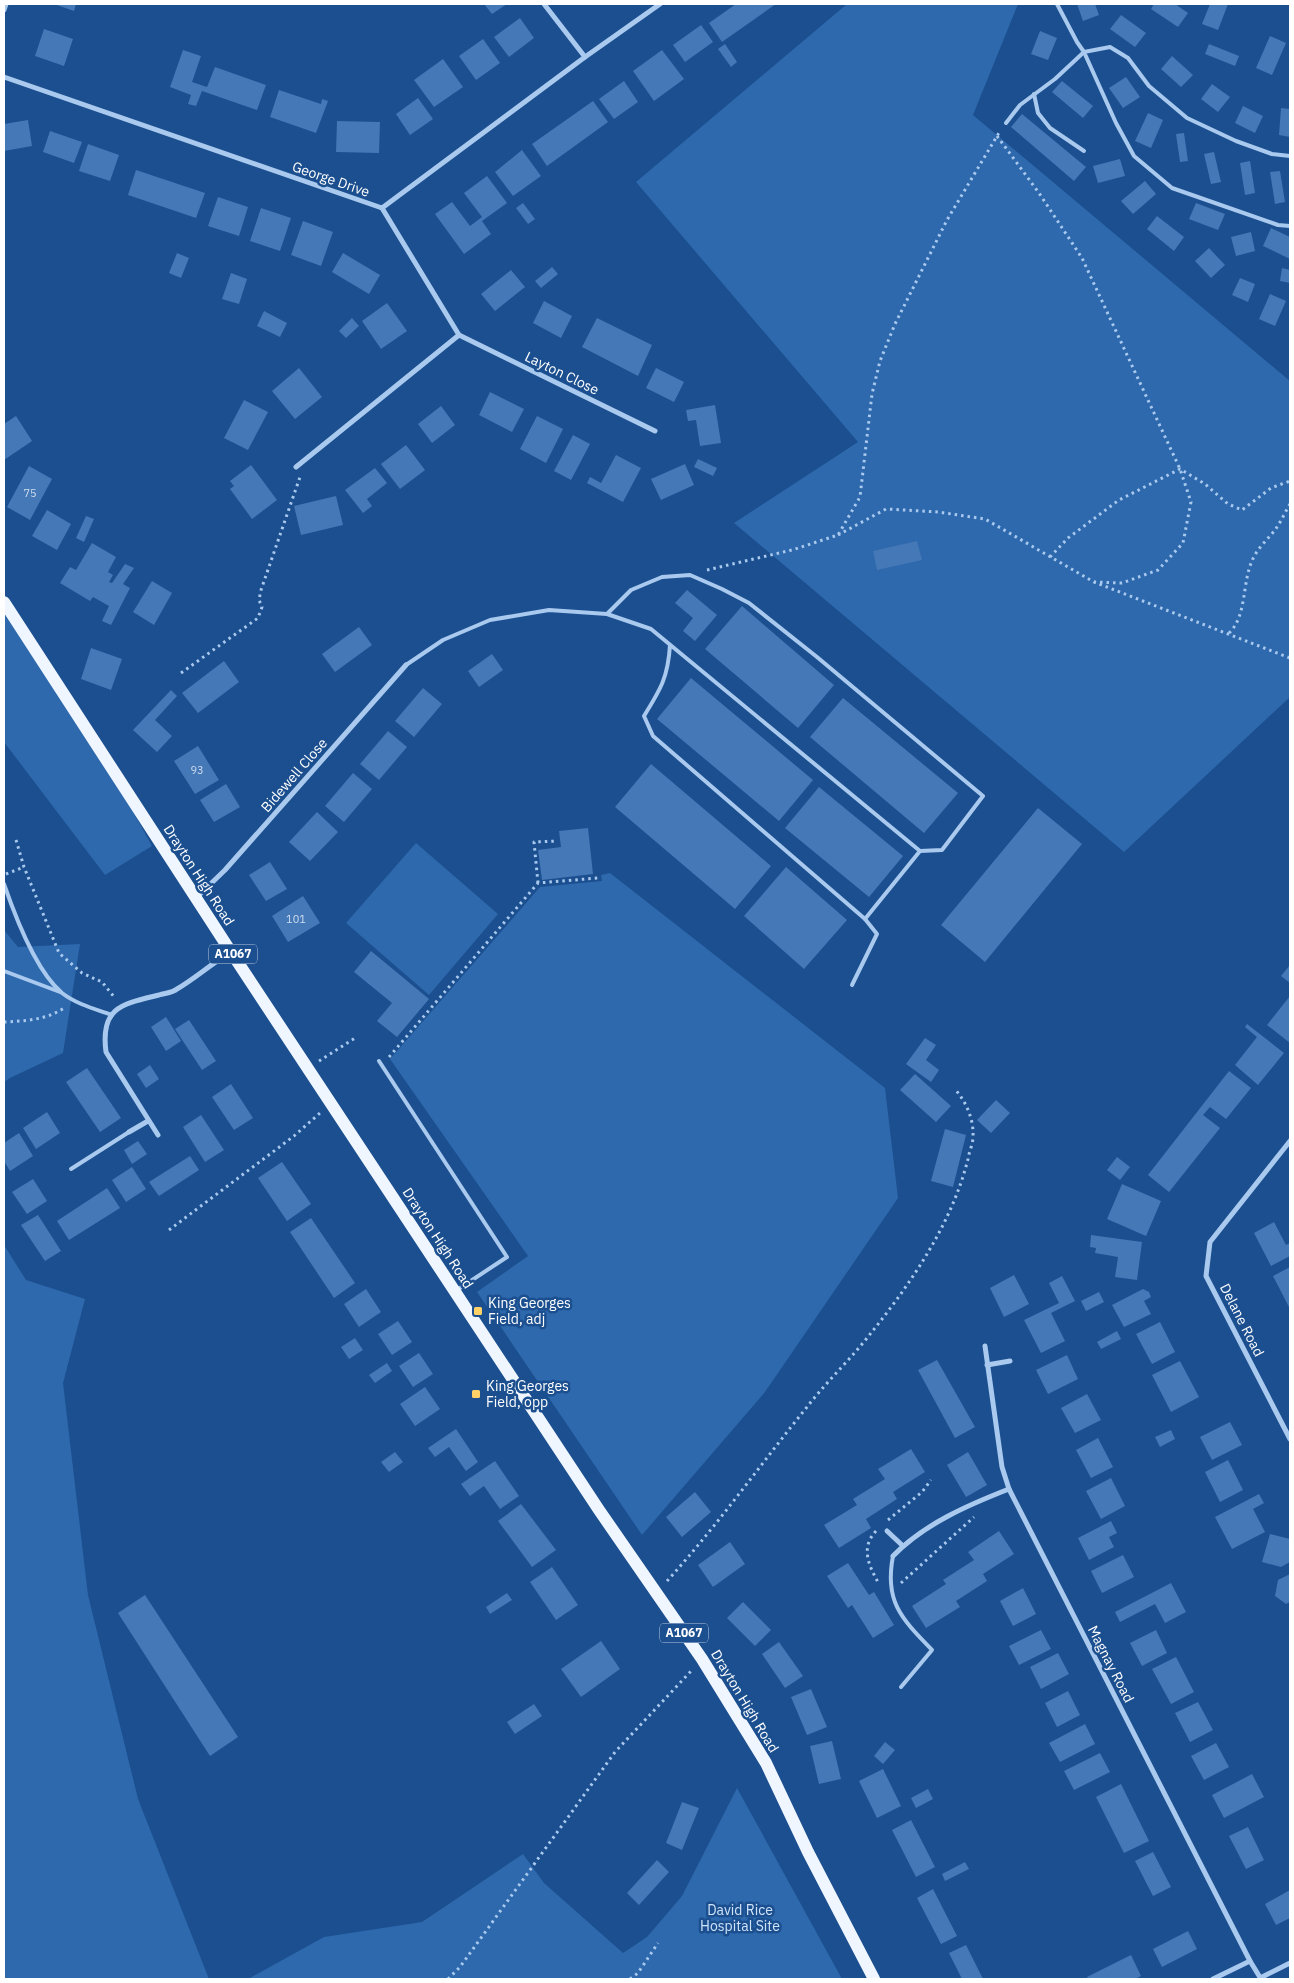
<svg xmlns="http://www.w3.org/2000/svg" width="1294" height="1983" viewBox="0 0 1294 1983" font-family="'IBM Plex Sans',sans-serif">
  <rect width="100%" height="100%" fill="#1b4f8f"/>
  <g fill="#2e69ad">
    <polygon points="847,4 1018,4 973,115 1290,381 1290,697 1124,852 734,523 858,442 636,182"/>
    <polygon points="4,612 101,754 152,846 105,875 4,742"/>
    <polygon points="416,843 498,914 429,995 346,923"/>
    <polygon points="610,873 885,1088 898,1198 765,1392 642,1535 477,1292 528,1256 390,1059 540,887 602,881 601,875"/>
    <polygon points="4,930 18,947 80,944 63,1053 10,1078 4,1082"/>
    <polygon points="4,1245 26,1280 85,1299 63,1383 88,1595 138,1799 209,1979 4,1979"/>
    <polygon points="737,1788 842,1979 248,1979 324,1937 422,1922 523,1854 544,1883 623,1953 647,1937 682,1896"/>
  </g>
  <g fill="#4478b7">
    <polygon points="54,4 76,4 74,11"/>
    <polygon points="484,4 507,4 492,14"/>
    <polygon points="736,4 776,4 722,42 709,23"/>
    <polygon points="1077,4 1095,4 1099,15 1083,21"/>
    <polygon points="1154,4 1175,4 1188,13 1178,27 1151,9"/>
    <polygon points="1210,4 1228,4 1218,30 1202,24"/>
    <polygon points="1121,15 1146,33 1135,47 1110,29"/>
    <polygon points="520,18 534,38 509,57 494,37"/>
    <polygon points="701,25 713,42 685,62 673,45"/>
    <polygon points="44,29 73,39 64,66 35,56"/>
    <polygon points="1040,31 1057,38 1048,60 1031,54"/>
    <polygon points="1270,36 1286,43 1272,75 1256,68"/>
    <polygon points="483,39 500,63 476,80 459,56"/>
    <polygon points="725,44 737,62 731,67 718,49"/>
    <polygon points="1209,44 1239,56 1235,66 1205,54"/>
    <polygon points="183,50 201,56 192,82 207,87 215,67 266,85 257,110 202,91 196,106 188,104 191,95 170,87"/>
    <polygon points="662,50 684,79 654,101 633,71"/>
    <polygon points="1172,56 1193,75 1181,87 1161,69"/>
    <polygon points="443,59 463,87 434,107 414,80"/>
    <polygon points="1126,77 1140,97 1123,108 1109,88"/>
    <polygon points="624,81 638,102 614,119 599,99"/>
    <polygon points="1062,81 1093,106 1083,118 1052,92"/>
    <polygon points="1212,84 1230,97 1218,112 1201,99"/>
    <polygon points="279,90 321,104 322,99 328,101 316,133 270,117"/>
    <polygon points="418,98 433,119 410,135 396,114"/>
    <polygon points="593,101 608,122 547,166 532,144"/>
    <polygon points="1243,106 1263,116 1255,133 1235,123"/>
    <polygon points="1281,108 1290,109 1290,137 1279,135"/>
    <polygon points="1148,113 1163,120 1151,148 1135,141"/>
    <polygon points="1022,114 1086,167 1074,181 1011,127"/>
    <polygon points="28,120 32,146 4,151 4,124"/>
    <polygon points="337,121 380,122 379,153 336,152"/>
    <polygon points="50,131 82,142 74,163 43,152"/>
    <polygon points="1184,133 1188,161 1180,162 1176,134"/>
    <polygon points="88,144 119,155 110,181 79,171"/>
    <polygon points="522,150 541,176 513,196 495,172"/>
    <polygon points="1214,152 1221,182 1211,184 1204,154"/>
    <polygon points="1120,159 1125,176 1098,183 1093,166"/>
    <polygon points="1250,161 1255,193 1245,195 1240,163"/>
    <polygon points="136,170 205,193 196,218 128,195"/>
    <polygon points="1280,171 1285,202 1275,204 1270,172"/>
    <polygon points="487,176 507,203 482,221 491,234 464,254 435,214 452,202 470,226 482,217 464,193"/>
    <polygon points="1145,181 1156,194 1133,214 1121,201"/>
    <polygon points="218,197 248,207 239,236 208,226"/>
    <polygon points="523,203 535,219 528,224 516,208"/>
    <polygon points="1196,203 1225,214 1218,230 1189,219"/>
    <polygon points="261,208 291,218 280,251 250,241"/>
    <polygon points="1157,216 1184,237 1174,251 1147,229"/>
    <polygon points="303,221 333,232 321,266 291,255"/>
    <polygon points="1271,228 1290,237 1290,259 1263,246"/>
    <polygon points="1251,232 1255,251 1236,256 1231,237"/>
    <polygon points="1209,248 1225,265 1211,278 1195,261"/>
    <polygon points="177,253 189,258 181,278 169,273"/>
    <polygon points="343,253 380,275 369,294 332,272"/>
    <polygon points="552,267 558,274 541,288 535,281"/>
    <polygon points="1282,268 1290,270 1290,283 1280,281"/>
    <polygon points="511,270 525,287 495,311 481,294"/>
    <polygon points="231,273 247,279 239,304 222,299"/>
    <polygon points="1240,278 1255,284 1248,302 1232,295"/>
    <polygon points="1270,294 1286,301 1275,326 1259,319"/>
    <polygon points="544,301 572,316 561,338 533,323"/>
    <polygon points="387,303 407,331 381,349 362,321"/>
    <polygon points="264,311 287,323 280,337 257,326"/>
    <polygon points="352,318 359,326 346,338 339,331"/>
    <polygon points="597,318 652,345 638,376 582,347"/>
    <polygon points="299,368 322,397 295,419 272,391"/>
    <polygon points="656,368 684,382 674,402 646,388"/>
    <polygon points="490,392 524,409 512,432 479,415"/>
    <polygon points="244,400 268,412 248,450 224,438"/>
    <polygon points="715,405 721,443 700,446 696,420 688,421 686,410"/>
    <polygon points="441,406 455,425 432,443 418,424"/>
    <polygon points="16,416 32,441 4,460 4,424"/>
    <polygon points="537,416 563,429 546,463 520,449"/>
    <polygon points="573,435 590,444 571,480 554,471"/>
    <polygon points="406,445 425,470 400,489 381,464"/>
    <polygon points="616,455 641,468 623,502 587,483 590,477 601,483"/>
    <polygon points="698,459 717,468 713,476 694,467"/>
    <polygon points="685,464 694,485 661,500 651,479"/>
    <polygon points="251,465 277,500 252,519 230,489 234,486 230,481"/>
    <polygon points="29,466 52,479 30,520 7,507"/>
    <polygon points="375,468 387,483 367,499 372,506 363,513 345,490"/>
    <polygon points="336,496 343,525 301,535 294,506"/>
    <polygon points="47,510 71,524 57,550 32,536"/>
    <polygon points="86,516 94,519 84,542 76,538"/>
    <polygon points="917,541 922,560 877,570 873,551"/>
    <polygon points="92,543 116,557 108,572 113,575 109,582 112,583 125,564 134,568 123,584 130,588 111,625 102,621 109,606 93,597 90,601 60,583 70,567 76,570"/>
    <polygon points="152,581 172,593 154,625 133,612"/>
    <polygon points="687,590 717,615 695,641 683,631 693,618 675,603"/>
    <polygon points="742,606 834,685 798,728 705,649"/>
    <polygon points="359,627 372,645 335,672 322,654"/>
    <polygon points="91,648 122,659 111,690 81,679"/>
    <polygon points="492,654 503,670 479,687 468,671"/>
    <polygon points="224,661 239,682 198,713 182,693"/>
    <polygon points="691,678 813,780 779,821 657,719"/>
    <polygon points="423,688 442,704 414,737 395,721"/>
    <polygon points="171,690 177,696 155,720 172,736 157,752 133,730"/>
    <polygon points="843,698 958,793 924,833 810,737"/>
    <polygon points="388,731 407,747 379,780 360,764"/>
    <polygon points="198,746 219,780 195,794 174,761"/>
    <polygon points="651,764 771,866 735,909 615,807"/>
    <polygon points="353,773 372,789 344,822 325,806"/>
    <polygon points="226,784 240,807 214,822 200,800"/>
    <polygon points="819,787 903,856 869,897 785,828"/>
    <polygon points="1038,808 1082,844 985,962 941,925"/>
    <polygon points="317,812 338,832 310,861 289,842"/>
    <polygon points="588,828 593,874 542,880 538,850 561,847 559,831"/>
    <polygon points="270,862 287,889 266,901 249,875"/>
    <polygon points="786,867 847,920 804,969 744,916"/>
    <polygon points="303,896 320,923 288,942 272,916"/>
    <polygon points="371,951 429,999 397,1037 377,1021 392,1003 354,972"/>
    <polygon points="1290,965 1290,983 1281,976"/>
    <polygon points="1290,996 1290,1043 1267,1025"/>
    <polygon points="166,1017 181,1041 166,1051 151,1027"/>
    <polygon points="189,1020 216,1061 202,1070 175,1029"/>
    <polygon points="1247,1024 1284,1053 1258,1085 1235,1065 1257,1037 1245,1027"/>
    <polygon points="925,1038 936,1045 926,1060 939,1070 931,1082 906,1064"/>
    <polygon points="150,1065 159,1079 146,1088 137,1074"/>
    <polygon points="87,1068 121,1118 100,1132 66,1082"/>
    <polygon points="1229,1071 1251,1088 1226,1119 1210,1107 1203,1115 1220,1128 1169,1192 1148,1175"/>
    <polygon points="915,1074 951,1106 936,1122 900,1090"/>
    <polygon points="231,1084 253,1118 234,1130 212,1097"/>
    <polygon points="996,1100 1010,1113 991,1133 977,1120"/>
    <polygon points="47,1112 60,1133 36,1149 23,1128"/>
    <polygon points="201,1115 224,1150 205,1162 183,1127"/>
    <polygon points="945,1129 966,1135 953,1187 931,1181"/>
    <polygon points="19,1133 33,1156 10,1171 4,1161 4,1143"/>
    <polygon points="138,1141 147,1154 132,1164 124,1150"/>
    <polygon points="190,1156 199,1170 159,1196 149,1182"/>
    <polygon points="1117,1157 1130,1167 1120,1180 1107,1170"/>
    <polygon points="282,1162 311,1204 287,1221 258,1178"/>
    <polygon points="132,1167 146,1189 126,1202 112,1180"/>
    <polygon points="33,1179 47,1201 27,1214 12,1192"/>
    <polygon points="1122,1184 1161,1201 1146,1236 1107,1219"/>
    <polygon points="107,1188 120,1208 69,1240 57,1221"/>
    <polygon points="38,1215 61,1251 45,1261 21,1225"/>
    <polygon points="311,1218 355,1283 334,1298 290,1232"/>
    <polygon points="1274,1222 1286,1245 1290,1243 1290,1256 1271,1266 1254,1233"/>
    <polygon points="1091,1235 1142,1242 1137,1280 1115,1277 1118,1257 1095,1253 1096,1248 1090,1247"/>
    <polygon points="1290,1267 1290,1309 1273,1276"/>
    <polygon points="1014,1275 1029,1304 1004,1317 990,1288"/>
    <polygon points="1062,1276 1075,1301 1051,1313 1065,1341 1041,1353 1024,1320 1059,1303 1049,1283"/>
    <polygon points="366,1289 381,1312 359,1327 344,1304"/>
    <polygon points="1143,1289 1149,1292 1151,1297 1144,1301 1151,1314 1124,1327 1112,1305"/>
    <polygon points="1099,1292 1104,1302 1086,1311 1081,1301"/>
    <polygon points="398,1321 412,1342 392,1355 378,1334"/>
    <polygon points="1160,1322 1175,1352 1152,1364 1136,1334"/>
    <polygon points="1117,1331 1121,1339 1101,1349 1097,1342"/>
    <polygon points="355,1338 363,1350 349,1359 341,1347"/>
    <polygon points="419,1353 433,1374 413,1387 399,1366"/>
    <polygon points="1067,1355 1078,1379 1048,1394 1036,1370"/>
    <polygon points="937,1360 975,1427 955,1438 918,1370"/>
    <polygon points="1180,1361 1199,1397 1171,1412 1152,1375"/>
    <polygon points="387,1363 392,1371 375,1383 369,1375"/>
    <polygon points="425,1387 440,1409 415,1426 400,1404"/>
    <polygon points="1087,1394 1101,1420 1075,1433 1061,1408"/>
    <polygon points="1230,1422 1242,1445 1212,1460 1200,1437"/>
    <polygon points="456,1429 478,1462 466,1471 449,1447 435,1457 428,1448"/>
    <polygon points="1171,1430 1175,1439 1160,1447 1155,1437"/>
    <polygon points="1098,1438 1113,1467 1091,1478 1076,1450"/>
    <polygon points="911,1449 925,1472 893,1492 897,1499 866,1519 871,1528 839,1548 824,1525 857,1505 853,1499 885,1479 878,1469"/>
    <polygon points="395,1452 403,1462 389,1472 381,1462"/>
    <polygon points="968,1452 987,1485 966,1497 947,1465"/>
    <polygon points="1228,1460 1243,1490 1220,1502 1205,1472"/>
    <polygon points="495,1461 519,1496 500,1509 484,1486 470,1496 461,1484"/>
    <polygon points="1111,1478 1125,1506 1101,1519 1086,1491"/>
    <polygon points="695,1492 711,1512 682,1537 666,1517"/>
    <polygon points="1259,1494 1264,1503 1253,1509 1265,1532 1232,1549 1215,1517"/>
    <polygon points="521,1504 556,1550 532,1567 498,1521"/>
    <polygon points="1111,1521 1117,1533 1109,1537 1114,1547 1089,1560 1078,1538"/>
    <polygon points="999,1531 1014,1554 983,1574 987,1581 956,1601 960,1607 926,1628 912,1606 946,1584 943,1580 974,1560 968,1552"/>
    <polygon points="1270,1534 1290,1539 1290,1562 1281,1567 1262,1562"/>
    <polygon points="730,1542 745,1564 713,1587 698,1565"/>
    <polygon points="1123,1555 1134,1577 1102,1593 1091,1571"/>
    <polygon points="848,1563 869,1595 874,1592 894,1625 873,1638 852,1605 848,1608 827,1576"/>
    <polygon points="552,1567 578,1605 556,1620 530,1582"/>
    <polygon points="1290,1574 1290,1602 1286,1604 1275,1596 1278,1580"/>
    <polygon points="1171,1583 1186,1612 1165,1623 1155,1604 1120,1622 1115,1612"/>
    <polygon points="1023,1588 1036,1614 1013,1626 1000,1601"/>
    <polygon points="507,1593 512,1600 490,1614 486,1607"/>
    <polygon points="145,1595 238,1737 210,1756 118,1613"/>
    <polygon points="743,1602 771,1630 755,1646 727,1618"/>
    <polygon points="1041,1630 1051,1649 1019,1665 1009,1646"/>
    <polygon points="1156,1630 1167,1653 1142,1666 1130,1643"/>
    <polygon points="601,1641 620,1669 581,1697 561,1669"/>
    <polygon points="779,1642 803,1676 785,1688 762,1654"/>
    <polygon points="1058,1653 1069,1674 1041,1689 1030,1667"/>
    <polygon points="1176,1657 1194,1692 1171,1704 1152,1669"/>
    <polygon points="811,1689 827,1727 807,1735 791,1697"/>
    <polygon points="1068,1691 1080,1715 1057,1727 1045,1703"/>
    <polygon points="1198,1702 1213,1730 1190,1742 1175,1713"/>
    <polygon points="534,1704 542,1716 515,1734 507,1722"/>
    <polygon points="1085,1724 1095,1744 1060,1762 1049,1743"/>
    <polygon points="832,1741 841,1779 819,1784 810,1746"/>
    <polygon points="885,1742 895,1750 883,1764 874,1756"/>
    <polygon points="1216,1743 1229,1767 1204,1780 1191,1756"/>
    <polygon points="1100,1753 1110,1772 1074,1790 1064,1771"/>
    <polygon points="883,1769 901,1806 877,1818 859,1781"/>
    <polygon points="1252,1774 1264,1797 1224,1818 1212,1795"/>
    <polygon points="1121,1784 1149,1841 1124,1853 1096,1797"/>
    <polygon points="928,1789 933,1799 916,1808 911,1798"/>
    <polygon points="682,1802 699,1808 682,1850 666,1843"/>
    <polygon points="911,1820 935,1867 916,1877 892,1830"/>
    <polygon points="1248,1827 1264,1860 1246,1869 1229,1836"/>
    <polygon points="1153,1852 1171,1887 1153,1896 1135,1861"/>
    <polygon points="657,1860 669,1872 639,1905 627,1893"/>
    <polygon points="965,1862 969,1869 945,1881 942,1874"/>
    <polygon points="933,1889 957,1936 941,1944 917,1898"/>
    <polygon points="1290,1890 1290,1918 1276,1925 1265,1904"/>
    <polygon points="1188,1931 1197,1949 1162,1967 1153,1949"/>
    <polygon points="966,1945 983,1979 962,1979 949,1953"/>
    <polygon points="1131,1955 1141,1976 1135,1979 1088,1979 1087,1977"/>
  </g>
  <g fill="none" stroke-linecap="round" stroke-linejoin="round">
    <g stroke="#a9c9ee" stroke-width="3" stroke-dasharray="2.5 4" stroke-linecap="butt">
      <polyline points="997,136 1039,193 1082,258 1180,469 1191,502 1183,543 1158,570 1122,583 1094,582"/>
      <polyline points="838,535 886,509 938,512 985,519 1094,582 1290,658"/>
      <polyline points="1050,557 1068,538 1119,500 1180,469 1205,484 1228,504 1242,510 1271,488 1290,481"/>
      <polyline points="707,570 792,550 838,535 860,497 872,394 880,361 895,324 947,220 1000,131"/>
      <path d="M1229 633C1247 616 1242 583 1252 561 1256 550 1267 540 1275 530 1281 522 1285 512 1290 504"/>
      <polyline points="181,673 258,618 262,607 259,600 261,590 300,477"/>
      <polyline points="16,840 24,867 59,953 82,973 102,982 115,998"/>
      <polyline points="6,874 24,867"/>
      <polyline points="538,883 534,842 557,841"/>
      <path d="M4 1022C25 1021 46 1020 64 1008"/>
      <polyline points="389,1057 538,883 598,878"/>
      <polyline points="319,1061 355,1038"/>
      <polyline points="169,1230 294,1136 320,1113"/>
      <polyline points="888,1520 922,1492 931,1480"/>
      <path d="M876 1531C860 1548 869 1566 879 1584"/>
      <path d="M667 1581C717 1526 760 1465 807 1407 827 1381 851 1359 871 1333 912 1282 952 1223 968 1159 969 1152 973 1144 973 1137 974 1119 966 1102 955 1089"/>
      <polyline points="901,1583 974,1517"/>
      <polyline points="448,1979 460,1967 615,1752 692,1670"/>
      <polyline points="630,1979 638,1973 658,1943"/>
    </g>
    <g stroke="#a9c9ee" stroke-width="4">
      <polyline points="1034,94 1038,113 1050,128 1084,151"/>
      <polyline points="1006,123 1020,105 1055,79 1084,52 1077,42 1057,4"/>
      <polyline points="1290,156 1272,154 1236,141 1187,118 1149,86 1128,58 1110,47 1084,52 1116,123 1134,156 1172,188 1278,225 1290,226"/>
      <polyline points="607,614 631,590 662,577 690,575 722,589 749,603 817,657 983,796 942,850 920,851"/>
      <path d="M406 665 443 640 490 620 549 610 607 614 651 629 920 851 865 919 653 736 644 716C660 690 668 678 670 645"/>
      <path d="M4 884C15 916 36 971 62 993 76 1004 95 1009 112 1015"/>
      <polyline points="4,971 60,992"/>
      <polyline points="852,985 877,934 865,919"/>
      <polyline points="379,1061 507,1257 457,1290"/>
      <polyline points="71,1169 129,1132"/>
      <path d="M893 1556C884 1602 902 1619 932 1650L901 1687"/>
    </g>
    <g stroke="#a9c9ee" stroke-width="5">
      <polyline points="544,4 585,57"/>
      <polyline points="4,10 6,4"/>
      <polyline points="4,77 382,208 585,57 660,4"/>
      <polyline points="382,208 459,335"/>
      <polyline points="296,467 459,335 655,431"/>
      <polyline points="197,897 225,870 406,665"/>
      <polyline points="129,1132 148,1121"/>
      <path d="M158 1135 106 1052C100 1007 122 1004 159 995 165 993 172 993 177 989 196 978 212 963 231 952"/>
      <polyline points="1290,1141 1210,1242 1206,1276 1290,1439"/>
      <polyline points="985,1346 1002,1467 1009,1489 1250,1961"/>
      <polyline points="987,1365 1010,1361"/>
      <polyline points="887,1531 903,1546"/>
      <path d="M893 1556C924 1524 968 1505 1009 1489"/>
      <polyline points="1260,1978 1290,1963"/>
      <polyline points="1213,1979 1250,1961 1261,1979"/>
    </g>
    <polyline stroke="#f0f6ff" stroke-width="12" points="4,602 231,952 599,1510 702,1659 766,1763 808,1852 874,1979"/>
  </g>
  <g fill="#ffd166" stroke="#1b4f8f" stroke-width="2">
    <rect x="473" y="1306" width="10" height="10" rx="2.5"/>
    <rect x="471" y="1389" width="10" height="10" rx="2.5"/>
  </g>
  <g text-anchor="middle" stroke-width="5" stroke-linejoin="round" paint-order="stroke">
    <g font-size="11" fill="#d0dded">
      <text x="30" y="497">75</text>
      <text x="197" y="774">93</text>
      <text x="296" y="923">101</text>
    </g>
    <g fill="#1b4f8f" stroke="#bbcadd" stroke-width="1">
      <rect x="209" y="944.5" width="48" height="19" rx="4"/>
      <rect x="660" y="1623.5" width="48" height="19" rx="4"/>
    </g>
    <g font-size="12" font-weight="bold" fill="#fff">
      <text x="233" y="958">A1067</text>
      <text x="684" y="1637">A1067</text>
    </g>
    <g font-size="14" fill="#fff" stroke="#1b4f8f">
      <text transform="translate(331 179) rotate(19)" y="5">George Drive</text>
      <text transform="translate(562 373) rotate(26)" y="5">Layton Close</text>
      <text transform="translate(294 775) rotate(-49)" y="5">Bidewell Close</text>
      <text transform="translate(199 875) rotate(57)" y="5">Drayton High Road</text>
      <text transform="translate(438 1238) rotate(57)" y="5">Drayton High Road</text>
      <text transform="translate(1242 1320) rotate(63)" y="5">Delane Road</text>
      <text transform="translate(1111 1664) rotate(63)" y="5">Magnay Road</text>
      <text transform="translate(745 1701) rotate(59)" y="5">Drayton High Road</text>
    </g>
    <g font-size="14" fill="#fff" stroke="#1b4f8f" text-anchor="start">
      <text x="488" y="1308">King Georges<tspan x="488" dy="16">Field, adj</tspan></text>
      <text x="486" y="1391">King Georges<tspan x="486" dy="16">Field, opp</tspan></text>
    </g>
    <g font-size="14" fill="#cfe3fa" stroke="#1b4f8f">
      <text x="740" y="1915">David Rice<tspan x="740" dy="16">Hospital Site</tspan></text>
    </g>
  </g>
  <rect width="1294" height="1983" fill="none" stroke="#ffffff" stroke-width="10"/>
</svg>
